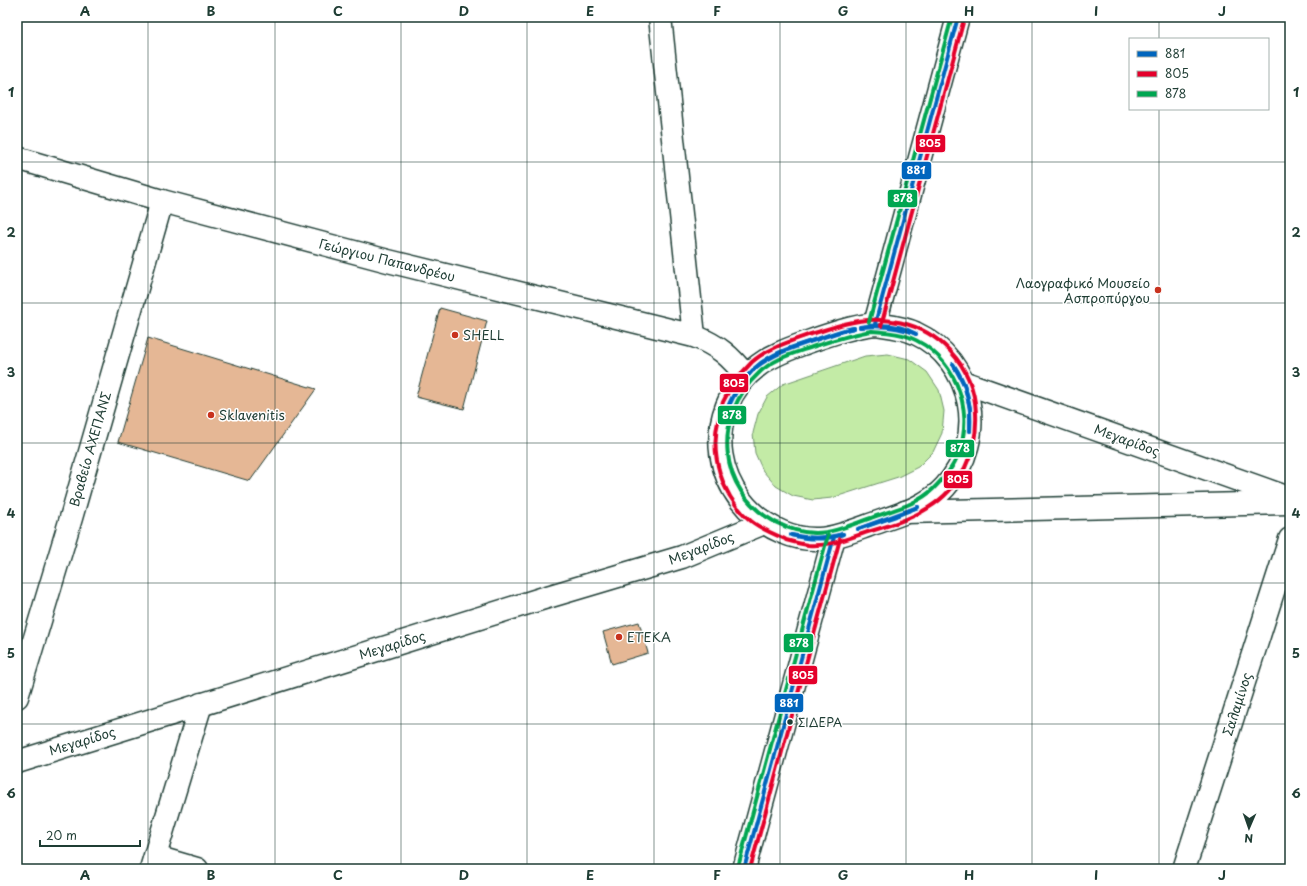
<svg xmlns="http://www.w3.org/2000/svg" width="1307" height="886" viewBox="0 0 1307 886" font-family="'Playpen Sans',sans-serif">
  <rect width="100%" height="100%" fill="#fff"/>
  <filter id="ink" filterUnits="userSpaceOnUse"><feTurbulence type="fractalNoise" baseFrequency=".025" numOctaves="2"/><feDisplacementMap in="SourceGraphic" scale="8" xChannelSelector="R" yChannelSelector="G"/><feConvolveMatrix kernelMatrix="1 2 1 2 8 2 1 2 1" color-interpolation-filters="sRGB"/></filter>
  <g filter="url(#ink)">
    <polygon fill="#c3eba6" stroke="#71946d" points="888,354 909,359 927,372 939,390 944,411 942,433 933,452 918,467 898,477 832,498 813,500 793,496 776,486 763,471 755,453 753,433 758,414 767,397 783,384 865,356"/>
    <g fill="#e5b795" stroke="#1f3d34">
      <polygon points="440,308 487,321 464,409 416,397"/>
      <polygon points="148,338 316,389 250,481 118,442"/>
      <polygon points="639,622 648,653 612,664 603,632"/>
    </g>
    <g fill="none" stroke-linecap="round" stroke-linejoin="round">
      <defs>
        <g id="minor">
          <polyline points="660,17 694,336"/>
          <path d="M17 158 162 201 388 261 694 336C719 346 730 356 746 376"/>
          <polyline points="963,382 1289,498"/>
          <polyline points="905,512 1290,503"/>
          <polyline points="17,697 71,518 162,201"/>
          <polyline points="156,857 197,869"/>
          <polyline points="151,869 201,704"/>
          <polyline points="744,869 834,537"/>
          <polyline points="1184,869 1290,539"/>
        </g>
        <g id="major">
          <path d="M875 324C888 326 903 327 915 333 974 360 989 439 945 487 925 509 894 516 867 526 836 537 815 546 782 532 713 503 697 411 759 365 772 355 789 349 805 343 828 335 850 327 875 324Z"/>
          <polyline points="875,324 958,17"/>
          <polyline points="17,762 544,598 682,557 764,523"/>
        </g>
      </defs>
      <use href="#minor" stroke="#1f3d34" stroke-width="25"/>
      <use href="#major" stroke="#1f3d34" stroke-width="25"/>
      <use href="#minor" stroke="#fff" stroke-width="22"/>
      <use href="#major" stroke="#fff" stroke-width="22"/>
      <defs>
        <g id="bus-1">
          <polyline points="875,324 958,17"/>
          <path d="M860 327C878 324 900 324 916 334"/>
          <path d="M860 327C880 325 898 326 916 334"/>
          <path d="M953 364C967 384 972 407 970 431"/>
          <polyline points="953,364 964,384 970,408 970,431"/>
          <path d="M755 368C772 352 796 346 817 339 829 335 841 330 854 328"/>
          <path d="M755 368C773 354 794 347 815 340 828 336 840 331 854 328"/>
          <path d="M725 416C730 397 739 385 753 370"/>
          <path d="M725 416C732 397 739 385 753 370"/>
          <polyline points="858,529 918,507"/>
          <polyline points="858,529 896,516 918,507"/>
          <path d="M791 535C810 539 825 539 843 534"/>
          <path d="M791 535C809 540 826 540 843 534"/>
          <polyline points="744,869 834,537"/>
        </g>
        <g id="bus-2">
          <polyline points="881,326 964,19"/>
          <path d="M785 539C773 534 761 529 751 521 721 496 709 454 719 417 720 412 721 407 723 402 730 387 740 374 752 362 768 348 791 341 811 334 822 331 833 327 844 324 882 314 922 321 950 351 966 368 975 390 976 413 978 451 961 488 928 508 911 519 891 525 871 531 851 537 831 547 808 545 800 544 793 542 786 540"/>
          <polyline points="750,869 840,539"/>
        </g>
        <g id="bus-3">
          <polyline points="869,322 952,17"/>
          <path d="M872 331C885 332 897 332 909 337 954 355 975 408 959 452 954 467 944 478 933 489 917 505 892 510 871 518 853 524 834 533 815 533 801 533 787 528 775 522 717 491 712 416 759 373 774 358 796 353 815 346 834 340 852 334 872 331Z"/>
          <polyline points="738,867 828,535"/>
        </g>
      </defs>
      <use href="#bus-1" stroke="#fff" stroke-width="7"/>
      <use href="#bus-2" stroke="#fff" stroke-width="7"/>
      <use href="#bus-3" stroke="#fff" stroke-width="7"/>
      <use href="#bus-1" stroke="#0065bd" stroke-width="4"/>
      <use href="#bus-2" stroke="#e4002b" stroke-width="4"/>
      <use href="#bus-3" stroke="#00a651" stroke-width="4"/>
    </g>
  </g>
  <path fill="none" stroke="#1f3d34" stroke-width="1" stroke-opacity="0.55" d="M148 17V869M275 17V869M401 17V869M527 17V869M654 17V869M780 17V869M906 17V869M1032 17V869M1159 17V39M1159 109V869M17 162H1290M17 303H1290M17 443H1290M17 583H1290M17 724H1290"/>
  <g fill="#c8321e" stroke="#fff" stroke-width="1.5">
    <circle cx="1158" cy="290" r="4"/>
    <circle cx="455" cy="335" r="4"/>
    <circle cx="211" cy="415" r="4"/>
    <circle cx="619" cy="637" r="4"/>
  </g>
  <circle fill="#1f3d34" stroke="#fff" stroke-width="1.5" cx="790" cy="722" r="3.5"/>
  <g text-anchor="middle" stroke-width="3" stroke-linejoin="round" paint-order="stroke">
    <g font-size="12" fill="#1f3d34" stroke="#fff" text-anchor="start">
      <text x="798" y="727">ΣΙΔΕΡΑ</text>
    </g>
    <g font-size="13" fill="#1f3d34" stroke="#fff">
      <text transform="translate(387 260) rotate(14)" y="5">Γεώργιου Παπανδρέου</text>
      <text transform="translate(1127 440) rotate(20)" y="5">Μεγαρίδος</text>
      <text transform="translate(90 449) rotate(-74)" y="5">Βραβείο ΑΧΕΠΑΝΣ</text>
      <text transform="translate(701 548) rotate(-21)" y="5">Μεγαρίδος</text>
      <text transform="translate(392 645) rotate(-17)" y="5">Μεγαρίδος</text>
      <text transform="translate(1237 704) rotate(-72)" y="5">Σαλαμίνος</text>
      <text transform="translate(82 741) rotate(-17)" y="5">Μεγαρίδος</text>
    </g>
    <g font-size="13" fill="#1f3d34" stroke="#fff" text-anchor="start">
      <text x="1150" y="288" text-anchor="end">Λαογραφικό Μουσείο<tspan x="1150" dy="15">Ασπροπύργου</tspan></text>
      <text x="463" y="340">SHELL</text>
      <text x="219" y="420">Sklavenitis</text>
      <text x="627" y="642">ΕΤΕΚΑ</text>
    </g>
  </g>
  <g stroke="#fff" stroke-width="1.5">
    <rect x="915" y="134" width="31" height="19" rx="4" fill="#e4002b"/>
    <rect x="901" y="161" width="31" height="19" rx="4" fill="#0065bd"/>
    <rect x="887" y="189" width="31" height="19" rx="4" fill="#00a651"/>
    <rect x="719" y="373" width="30" height="20" rx="4" fill="#e4002b"/>
    <rect x="717" y="405" width="30" height="20" rx="4" fill="#00a651"/>
    <rect x="945" y="439" width="30" height="19" rx="4" fill="#00a651"/>
    <rect x="943" y="470" width="30" height="19" rx="4" fill="#e4002b"/>
    <rect x="783" y="633" width="31" height="20" rx="4" fill="#00a651"/>
    <rect x="788" y="665" width="30" height="20" rx="4" fill="#e4002b"/>
    <rect x="774" y="693" width="30" height="20" rx="4" fill="#0065bd"/>
  </g>
  <g font-size="11" text-anchor="middle" font-weight="bold" fill="#fff">
    <text x="930" y="147">805</text>
    <text x="916" y="174">881</text>
    <text x="903" y="202">878</text>
    <text x="734" y="387">805</text>
    <text x="732" y="419">878</text>
    <text x="960" y="452">878</text>
    <text x="958" y="483">805</text>
    <text x="799" y="647">878</text>
    <text x="803" y="679">805</text>
    <text x="789" y="707">881</text>
  </g>
  <rect width="1307" height="886" fill="none" stroke="#fff" stroke-width="44"/>
  <rect x="1129" y="38" width="140" height="72" fill="#ffffff" stroke="#a5b1ae"/>
  <rect x="1137" y="51" width="20" height="6" fill="#0065bd" stroke="#a5b1ae"/>
  <text x="1165" y="58" font-size="12" fill="#1f3d34">881</text>
  <rect x="1137" y="71" width="20" height="6" fill="#e4002b" stroke="#a5b1ae"/>
  <text x="1165" y="78" font-size="12" fill="#1f3d34">805</text>
  <rect x="1137" y="91" width="20" height="6" fill="#00a651" stroke="#a5b1ae"/>
  <text x="1165" y="98" font-size="12" fill="#1f3d34">878</text>
  <g transform="translate(1249 828) rotate(182)" stroke="#ffffff" stroke-width="3" paint-order="stroke">
  <path d="M0-3L7 15L0 10L-7 15Z" fill="#1f3d34"/>
  <text y="-6" font-size="11" font-weight="bold" text-anchor="middle" fill="#1f3d34">N</text>
  </g>
  <path d="M40 840v6h100v-6" fill="none" stroke="#1f3d34" stroke-width="2"/>
  <text x="46" y="840" font-size="12" fill="#1f3d34" stroke="#ffffff" stroke-width="3" paint-order="stroke">20 m</text>
  <rect x="22" y="22" width="1263" height="842" fill="none" stroke="#1f3d34" stroke-width="1.5"/>
  <g font-size="13" text-anchor="middle" font-weight="bold" fill="#1f3d34">
    <text x="85" y="16">A</text>
    <text x="211" y="16">B</text>
    <text x="338" y="16">C</text>
    <text x="464" y="16">D</text>
    <text x="590" y="16">E</text>
    <text x="717" y="16">F</text>
    <text x="843" y="16">G</text>
    <text x="969" y="16">H</text>
    <text x="1096" y="16">I</text>
    <text x="1222" y="16">J</text>
    <text x="11" y="97">1</text>
    <text x="1296" y="97">1</text>
    <text x="11" y="237">2</text>
    <text x="1296" y="237">2</text>
    <text x="11" y="377">3</text>
    <text x="1296" y="377">3</text>
    <text x="11" y="518">4</text>
    <text x="1296" y="518">4</text>
    <text x="11" y="658">5</text>
    <text x="1296" y="658">5</text>
    <text x="11" y="798">6</text>
    <text x="1296" y="798">6</text>
    <text x="85" y="880">A</text>
    <text x="211" y="880">B</text>
    <text x="338" y="880">C</text>
    <text x="464" y="880">D</text>
    <text x="590" y="880">E</text>
    <text x="717" y="880">F</text>
    <text x="843" y="880">G</text>
    <text x="969" y="880">H</text>
    <text x="1096" y="880">I</text>
    <text x="1222" y="880">J</text>
  </g>
</svg>
